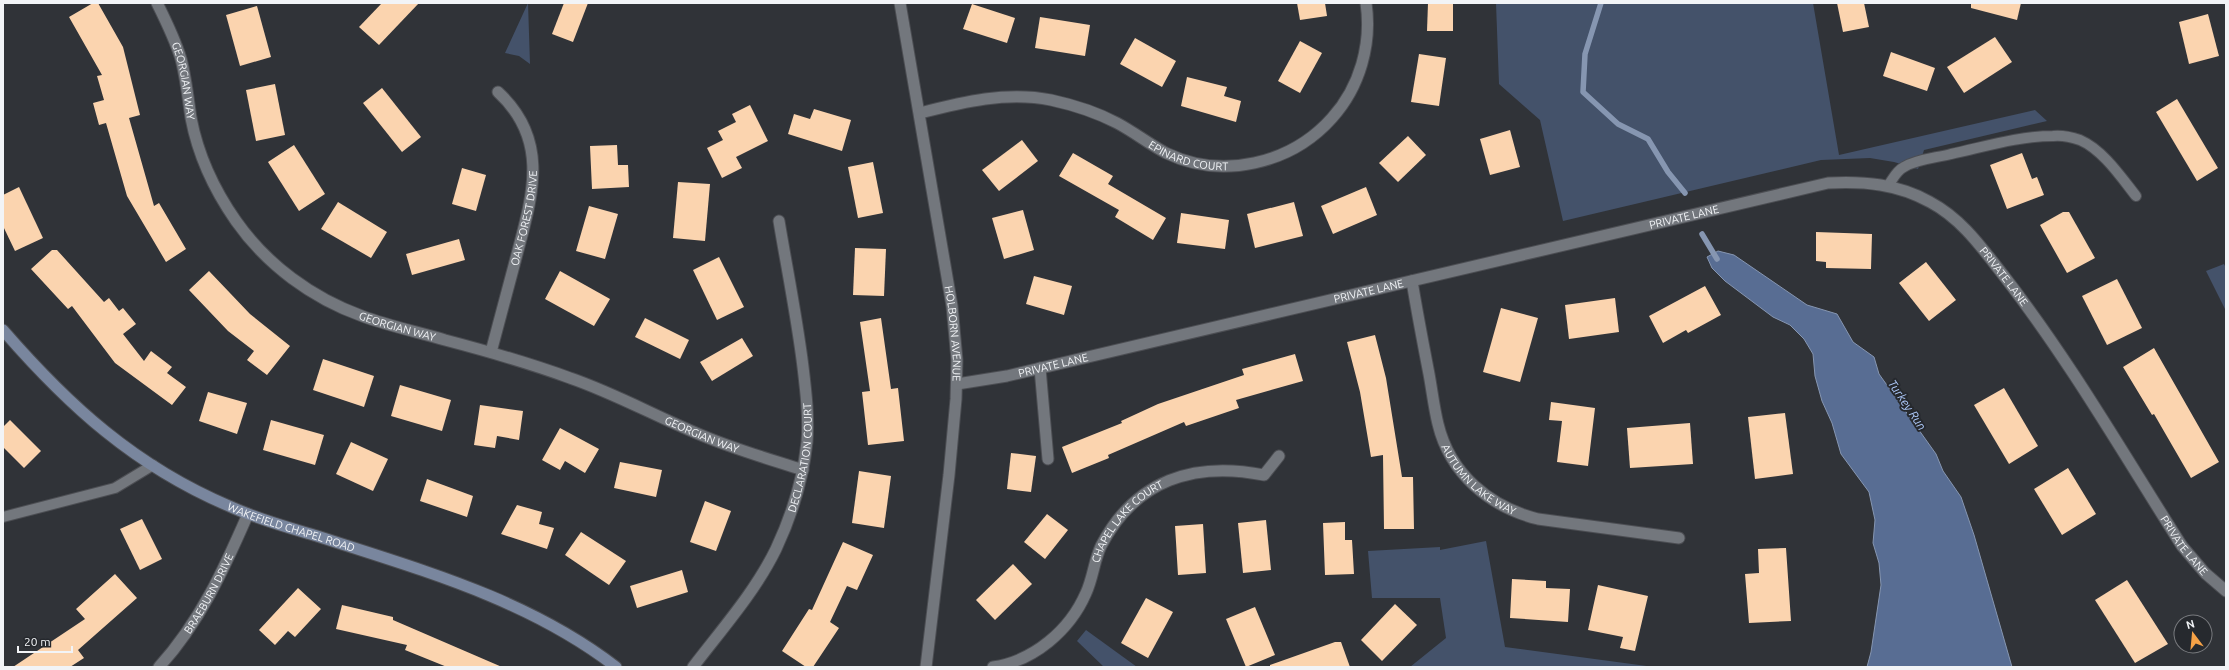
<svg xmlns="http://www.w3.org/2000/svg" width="2229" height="670" viewBox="0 0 2229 670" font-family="Ubuntu,sans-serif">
  <rect width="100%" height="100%" fill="#303338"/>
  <g fill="#44526a">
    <polygon points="528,3 530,64 519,56 505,53"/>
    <polygon points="1496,3 1813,3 1839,155 2035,110 2047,121 1924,150 1918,169 1894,162 1870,158 1821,160 1563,221 1540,120 1499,84"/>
    <polygon points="2224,264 2226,268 2226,311 2206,271"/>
    <polygon points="1486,541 1505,647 1654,667 1410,667 1446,638 1440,598 1372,598 1368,551 1440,547 1440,550"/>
    <polygon points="1086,630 1137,667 1104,667 1077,641"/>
  </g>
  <polygon fill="#586d93" stroke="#8696b1" points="1718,251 1734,255 1807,305 1837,314 1853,342 1874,357 1879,374 1936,454 1943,471 1961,497 1974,535 2012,667 1867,667 1871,652 1881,585 1879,563 1873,543 1875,520 1869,492 1841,454 1832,423 1822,401 1815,376 1813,354 1804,339 1790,325 1773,317 1725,281 1712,268 1707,257"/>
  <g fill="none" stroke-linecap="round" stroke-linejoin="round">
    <g stroke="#8696b1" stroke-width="5.5">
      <polyline points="1601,3 1585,54 1583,92 1618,124 1648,139 1668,172 1685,193"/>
      <polyline points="1702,234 1717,259"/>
    </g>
  </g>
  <g fill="#fbd4af">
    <polygon points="93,3 98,3 123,47 140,115 129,118 154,206 159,203 186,249 166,262 127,196 106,123 99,125 93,103 104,100 97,76 102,75 69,17"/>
    <polygon points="382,3 419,3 379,45 359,27"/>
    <polygon points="564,3 588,3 573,42 552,34"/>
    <polygon points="1297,3 1325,3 1327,16 1300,20"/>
    <polygon points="1428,3 1453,3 1453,31 1427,31"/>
    <polygon points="1837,3 1864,3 1869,27 1843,32"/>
    <polygon points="1971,3 2021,3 2017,20 1971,8"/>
    <polygon points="972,4 1015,18 1007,43 963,29"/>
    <polygon points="257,6 271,57 240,66 226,15"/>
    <polygon points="2208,14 2219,56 2189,64 2179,22"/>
    <polygon points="1040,17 1090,25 1085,56 1035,48"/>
    <polygon points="1995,37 2012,62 1964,93 1947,67"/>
    <polygon points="1135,38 1176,61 1162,87 1120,64"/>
    <polygon points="1300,41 1322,53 1300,93 1278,81"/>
    <polygon points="1891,52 1935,68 1927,91 1883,76"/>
    <polygon points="1419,54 1446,58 1439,106 1411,102"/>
    <polygon points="1187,77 1227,87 1224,96 1241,101 1236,122 1181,106"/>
    <polygon points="275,84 285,135 256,141 246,90"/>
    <polygon points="382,88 421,137 402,152 363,103"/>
    <polygon points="2177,99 2218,168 2197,181 2156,112"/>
    <polygon points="750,105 768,141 736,157 742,168 722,178 707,148 723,140 718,131 736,122 732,114"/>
    <polygon points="814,109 851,120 842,151 788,134 794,114 810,119"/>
    <polygon points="1510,130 1520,167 1490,175 1480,139"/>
    <polygon points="1408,136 1426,155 1398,182 1379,163"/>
    <polygon points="1022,140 1038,161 999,191 982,170"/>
    <polygon points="294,145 325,194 299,211 268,162"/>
    <polygon points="617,145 618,165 628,165 629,187 592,189 590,146"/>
    <polygon points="1073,153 1113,176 1108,184 1166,218 1153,240 1115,217 1119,210 1059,176"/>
    <polygon points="2022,153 2032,179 2037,177 2044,195 2007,209 1990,165"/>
    <polygon points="873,162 883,213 858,218 848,167"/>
    <polygon points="462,168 486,175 476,211 452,204"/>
    <polygon points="678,182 710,184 705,241 673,238"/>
    <polygon points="19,187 43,238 15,251 3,226 3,195"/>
    <polygon points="1366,187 1377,215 1333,234 1321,206"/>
    <polygon points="338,202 387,232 371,258 321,229"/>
    <polygon points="1294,202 1303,236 1255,248 1247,214"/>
    <polygon points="589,206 618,214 605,259 576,251"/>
    <polygon points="1023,210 1034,250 1004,259 992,218"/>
    <polygon points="2063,212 2069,212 2095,258 2067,273 2040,225"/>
    <polygon points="1181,213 1229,220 1225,249 1177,243"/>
    <polygon points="1816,232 1872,234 1871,269 1826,268 1826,262 1816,261"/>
    <polygon points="459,239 465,260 412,275 406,254"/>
    <polygon points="855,248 886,249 884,296 853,295"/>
    <polygon points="52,250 57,250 104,302 109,298 119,311 123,308 136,324 123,334 144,361 151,351 172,367 167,373 186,387 172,405 115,363 72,306 68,309 31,269"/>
    <polygon points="719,257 744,307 717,320 693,270"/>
    <polygon points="1926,262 1956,300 1929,321 1899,283"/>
    <polygon points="209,271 250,314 290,346 267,375 247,360 254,351 228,331 189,290"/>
    <polygon points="560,271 610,299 594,326 545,299"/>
    <polygon points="1034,276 1072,286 1064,315 1026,304"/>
    <polygon points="2117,279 2142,328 2107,345 2082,296"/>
    <polygon points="1705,286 1721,315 1688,333 1686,330 1663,343 1649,316"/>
    <polygon points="1615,298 1619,332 1569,339 1565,305"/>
    <polygon points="1501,308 1538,318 1520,382 1483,372"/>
    <polygon points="645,318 689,340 680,359 635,337"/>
    <polygon points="881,318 891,389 898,388 904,441 868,445 862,392 870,391 860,322"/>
    <polygon points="1375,335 1386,378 1402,477 1413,477 1414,529 1384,529 1383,455 1371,457 1360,392 1347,342"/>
    <polygon points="742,338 753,356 712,381 700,362"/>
    <polygon points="2154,348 2219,462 2191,478 2154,414 2152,415 2123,367"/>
    <polygon points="1295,354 1303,381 1236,400 1239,408 1186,426 1184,422 1108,455 1109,458 1072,473 1062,447 1122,423 1121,421 1158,404 1244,375 1242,369"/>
    <polygon points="323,359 374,376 364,407 313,390"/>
    <polygon points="400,385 451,400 442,431 391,416"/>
    <polygon points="2004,388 2038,446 2009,464 1974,405"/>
    <polygon points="208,392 247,403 237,434 199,421"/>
    <polygon points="1551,402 1595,408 1588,466 1557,462 1562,421 1549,420"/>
    <polygon points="480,405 523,411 519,440 497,436 495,448 474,445"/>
    <polygon points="1785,413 1793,474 1755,479 1748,417"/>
    <polygon points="10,420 41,451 24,468 3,447 3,427"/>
    <polygon points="271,420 324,435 315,465 263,450"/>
    <polygon points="1690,423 1693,464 1630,468 1627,428"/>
    <polygon points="560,428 599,449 585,473 565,461 560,470 542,460"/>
    <polygon points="351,442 388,459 373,491 336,474"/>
    <polygon points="1011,453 1036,456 1031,492 1007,489"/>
    <polygon points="620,462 662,470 656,497 614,488"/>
    <polygon points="2068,468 2096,514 2062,535 2034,489"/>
    <polygon points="859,471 891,476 884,528 852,523"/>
    <polygon points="427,479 473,496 467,517 420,501"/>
    <polygon points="705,501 731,511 716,551 690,542"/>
    <polygon points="517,505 542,512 539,524 554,528 547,549 501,534"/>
    <polygon points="1047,514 1068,530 1045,559 1024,542"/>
    <polygon points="142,519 162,559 140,570 120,529"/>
    <polygon points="1266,520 1271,570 1243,573 1238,523"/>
    <polygon points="1345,522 1345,540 1352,540 1354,574 1325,575 1323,523"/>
    <polygon points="1203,524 1206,573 1178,575 1175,526"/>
    <polygon points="581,532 626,561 609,585 565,555"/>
    <polygon points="843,542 873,555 857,590 847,586 830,622 839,628 813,667 806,667 782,651 809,609 812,610"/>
    <polygon points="1786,548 1791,621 1749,623 1745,574 1759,573 1758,549"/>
    <polygon points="1013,564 1032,584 995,620 976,600"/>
    <polygon points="682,570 688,592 637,608 630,586"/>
    <polygon points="115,574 137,598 78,650 84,658 70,667 13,667 85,619 76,609"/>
    <polygon points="1512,579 1546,581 1546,588 1570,589 1568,622 1510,618"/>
    <polygon points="2127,580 2168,644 2135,663 2095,600"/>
    <polygon points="1598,585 1648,596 1635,651 1620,648 1623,637 1588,630"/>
    <polygon points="298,588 321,609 295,637 288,631 275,645 259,630"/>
    <polygon points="1146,598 1173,612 1148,658 1121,643"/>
    <polygon points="1395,604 1417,625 1382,661 1361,640"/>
    <polygon points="342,605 393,617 393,620 502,667 447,667 405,650 407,645 336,629"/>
    <polygon points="1255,607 1275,655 1246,667 1226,619"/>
    <polygon points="1335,642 1341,642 1350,667 1270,667 1270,665"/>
  </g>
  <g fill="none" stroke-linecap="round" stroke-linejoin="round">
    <defs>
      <g id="service">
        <path d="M1888 186C1893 179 1896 171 1904 167 1917 159 1936 158 1951 154 1984 147 2018 136 2053 136 2062 135 2071 137 2080 140 2103 150 2121 177 2136 196"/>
        <polyline points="3,517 115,488 153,465"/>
      </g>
      <g id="minor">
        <path id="s1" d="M157 3C166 21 175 39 181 59 186 78 188 98 191 118 198 155 215 191 236 221 267 265 312 298 362 316 389 326 418 332 445 340 487 351 529 363 570 378 614 393 657 417 701 435 734 449 769 459 803 470"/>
        <path id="s2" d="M900 3 952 306 957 360 956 399 949 475 926 667"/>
        <path id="s3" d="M920 113C963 102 1007 91 1051 100 1074 105 1096 112 1117 123 1134 132 1149 144 1166 153 1222 180 1291 164 1332 118 1360 87 1372 44 1366 3"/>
        <path id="s4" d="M1412 281C1417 312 1423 343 1429 374 1432 390 1434 408 1438 424 1450 474 1490 507 1538 519L1679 538"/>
        <path id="s5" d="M491 352C499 321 508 289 516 258 532 197 551 141 498 92"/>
        <polyline points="1040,368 1048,459"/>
        <path id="s6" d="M957 384 1007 376 1828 183C1864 181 1898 184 1930 202 1962 219 1982 248 2004 276 2070 361 2124 455 2182 546L2205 573 2226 591"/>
        <path id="s7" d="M693 667C722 629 755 592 776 549 792 515 803 479 807 442 809 417 806 392 803 367 797 318 787 269 779 221"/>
        <path id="s8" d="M993 667C1034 661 1070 630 1086 593 1093 578 1094 561 1101 546 1135 480 1194 461 1264 475L1279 456"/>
      </g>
      <g id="tertiary">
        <path id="s9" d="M159 667C200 622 224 569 248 514"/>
      </g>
      <g id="secondary">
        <path id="s10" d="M3 330C69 406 135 466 229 506 257 519 287 527 317 536 421 570 528 599 616 667"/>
      </g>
    </defs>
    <use href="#service" stroke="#4c4e53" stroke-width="12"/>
    <use href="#minor" stroke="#4c4e53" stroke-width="13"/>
    <use href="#tertiary" stroke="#4c4e53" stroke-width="13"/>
    <use href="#secondary" stroke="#4c4e53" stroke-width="13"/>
    <use href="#service" stroke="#73777d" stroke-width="10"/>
    <use href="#minor" stroke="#73777d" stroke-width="11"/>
    <use href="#tertiary" stroke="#73777d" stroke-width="11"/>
    <use href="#secondary" stroke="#79869e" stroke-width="11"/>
  </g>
  <g text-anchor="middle" stroke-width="4" stroke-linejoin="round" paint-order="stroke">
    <g font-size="11" fill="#f2f4f7" stroke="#26292e">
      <text dy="4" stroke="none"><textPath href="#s1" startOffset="83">GEORGIAN WAY</textPath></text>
      <text dy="4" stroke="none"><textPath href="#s3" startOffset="283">EPINARD COURT</textPath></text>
      <text dy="4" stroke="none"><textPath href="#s6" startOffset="746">PRIVATE LANE</textPath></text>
      <text dy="4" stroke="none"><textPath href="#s5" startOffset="138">OAK FOREST DRIVE</textPath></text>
      <text dy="4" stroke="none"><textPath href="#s6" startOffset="1105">PRIVATE LANE</textPath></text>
      <text dy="4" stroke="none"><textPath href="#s6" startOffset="422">PRIVATE LANE</textPath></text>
      <text dy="4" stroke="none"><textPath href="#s1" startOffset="431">GEORGIAN WAY</textPath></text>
      <text dy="4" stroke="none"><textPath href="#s2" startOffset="335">HOLBORN AVENUE</textPath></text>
      <text dy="4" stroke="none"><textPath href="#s6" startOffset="98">PRIVATE LANE</textPath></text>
      <text dy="4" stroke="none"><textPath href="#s1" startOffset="755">GEORGIAN WAY</textPath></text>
      <text dy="4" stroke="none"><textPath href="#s7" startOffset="240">DECLARATION COURT</textPath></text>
      <text dy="4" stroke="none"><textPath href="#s4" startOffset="217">AUTUMN LAKE WAY</textPath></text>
      <text dy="4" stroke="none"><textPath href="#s8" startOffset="209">CHAPEL LAKE COURT</textPath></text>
      <text dy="4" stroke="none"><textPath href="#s10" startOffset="355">WAKEFIELD CHAPEL ROAD</textPath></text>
      <text dy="4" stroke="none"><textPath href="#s6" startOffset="1429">PRIVATE LANE</textPath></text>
      <text dy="4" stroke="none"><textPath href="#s9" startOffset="89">BRAEBURN DRIVE</textPath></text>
    </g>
    <g font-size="12" font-style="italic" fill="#aecafb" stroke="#26292e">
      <text transform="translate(1907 405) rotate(56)" y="4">Turkey Run</text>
    </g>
  </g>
  <rect width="2229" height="670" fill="none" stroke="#f2f4f7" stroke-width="8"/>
  <g transform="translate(2193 634) rotate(344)"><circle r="19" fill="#26292e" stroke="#787a7e"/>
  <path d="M0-3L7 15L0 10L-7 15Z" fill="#f6a247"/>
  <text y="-6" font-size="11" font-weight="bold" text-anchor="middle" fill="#f2f4f7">N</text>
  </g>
  <path d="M18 646v6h54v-6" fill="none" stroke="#f2f4f7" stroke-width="2"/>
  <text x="24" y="646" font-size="12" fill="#f2f4f7" stroke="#26292e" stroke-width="3" paint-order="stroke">20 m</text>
</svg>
